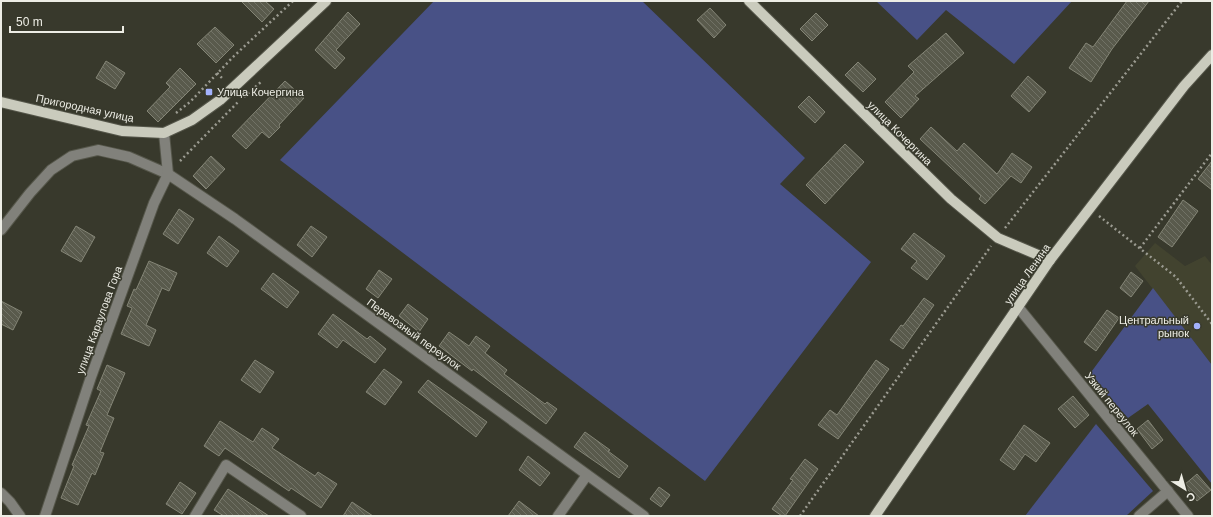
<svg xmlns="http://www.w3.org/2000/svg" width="1213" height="517" viewBox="0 0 1213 517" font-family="Helvetica,sans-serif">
  <defs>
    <pattern id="building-back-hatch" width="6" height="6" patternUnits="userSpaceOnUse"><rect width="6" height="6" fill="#595a4c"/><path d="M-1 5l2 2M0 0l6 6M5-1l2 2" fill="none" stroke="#717266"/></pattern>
  </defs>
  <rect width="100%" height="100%" fill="#38392c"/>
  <polygon fill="#42432f" points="1155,243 1185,266 1205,256 1212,265 1212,365 1135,266"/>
  <g fill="#485186">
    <polygon points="434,1 642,1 805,158 780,184 871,262 705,481 280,160"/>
    <polygon points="876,1 1072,1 1014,64 946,10 917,40"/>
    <polygon points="1153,288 1212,365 1212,484 1148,404 1128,418 1089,375"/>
    <polygon points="1096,424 1153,491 1126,516 1025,516"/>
  </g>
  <g fill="url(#building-back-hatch)" stroke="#848576">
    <polygon points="241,1 265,1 274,9 262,22"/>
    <polygon points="1127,1 1149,1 1112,49 1091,82 1069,68 1086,43 1093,47"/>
    <polygon points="710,8 726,25 714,38 697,20"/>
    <polygon points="348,12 360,24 336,50 345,58 335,69 315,50"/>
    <polygon points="816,13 828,25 812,41 800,29"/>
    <polygon points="215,27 234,45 216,63 197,44"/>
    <polygon points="946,33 964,53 915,96 919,99 901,118 885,102 914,72 908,66"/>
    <polygon points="106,61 125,73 115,89 96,78"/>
    <polygon points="858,62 876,79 863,92 845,75"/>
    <polygon points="180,68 196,84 158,122 147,111 170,87 166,83"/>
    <polygon points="1028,76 1046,92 1029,112 1011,96"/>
    <polygon points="285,81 304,98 279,125 280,127 269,138 262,132 246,149 232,136"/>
    <polygon points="809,96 825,112 815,123 798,107"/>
    <polygon points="931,127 957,151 964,143 997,174 1012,153 1032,167 1021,183 1011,176 985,204 979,199 981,196 920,139"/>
    <polygon points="845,144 864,162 825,204 806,185"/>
    <polygon points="211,156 225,169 206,189 193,176"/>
    <polygon points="1212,161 1212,190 1198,179"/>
    <polygon points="1183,200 1198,211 1172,247 1158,237"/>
    <polygon points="179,209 194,219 178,244 163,234"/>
    <polygon points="76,226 95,237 81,262 61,251"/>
    <polygon points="311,226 327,237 312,257 297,245"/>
    <polygon points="914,233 945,256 927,280 911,268 917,261 901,249"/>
    <polygon points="219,236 239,251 227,267 207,253"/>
    <polygon points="149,261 177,273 169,291 162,288 146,325 156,330 149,346 121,334 132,308 127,306 134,289 136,290"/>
    <polygon points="379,270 392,279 378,298 366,289"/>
    <polygon points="1131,272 1143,281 1131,297 1120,288"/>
    <polygon points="273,273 299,292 287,308 261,289"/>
    <polygon points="924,298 934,305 903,349 890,340 901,325 903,326"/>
    <polygon points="1,301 22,312 13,330 1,324"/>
    <polygon points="408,304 428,319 419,332 399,316"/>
    <polygon points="1107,310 1119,318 1096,351 1084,342"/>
    <polygon points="333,314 367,339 370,336 386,349 375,363 343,340 337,348 318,334"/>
    <polygon points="449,332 469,346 476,336 490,346 485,353 507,370 504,374 545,404 547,402 557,409 546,424 473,369 472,371 439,346"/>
    <polygon points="255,360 274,372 260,393 241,380"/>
    <polygon points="876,360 889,369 838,439 818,425 830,410 837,415"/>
    <polygon points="107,365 125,373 107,415 114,418 100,452 104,453 95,475 92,473 78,505 61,498 74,466 72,465 89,426 86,425 101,391 97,389"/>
    <polygon points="384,369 402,382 385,405 366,392"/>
    <polygon points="428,380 487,422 476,437 418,392"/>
    <polygon points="1073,396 1089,415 1075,428 1058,409"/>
    <polygon points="1148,420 1163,440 1152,449 1137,429"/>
    <polygon points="220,421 253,442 262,428 279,439 272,448 315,476 318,472 337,484 321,508 291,488 289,491 225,448 219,456 204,446"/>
    <polygon points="1024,425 1050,443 1036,462 1025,454 1014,470 1000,460"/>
    <polygon points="585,432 610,450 608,451 628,466 619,478 574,447"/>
    <polygon points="528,456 550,473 540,486 519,470"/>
    <polygon points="805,459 818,469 785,516 782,516 772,509 793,480 790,479"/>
    <polygon points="1197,474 1211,490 1197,501 1184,485"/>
    <polygon points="180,482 196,493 182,514 166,504"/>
    <polygon points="659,487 670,495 661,507 650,499"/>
    <polygon points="228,489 269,516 224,516 214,510"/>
    <polygon points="519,501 539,516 508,516"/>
    <polygon points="352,502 373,516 343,516"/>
  </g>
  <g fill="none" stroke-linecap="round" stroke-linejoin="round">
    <defs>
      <g id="minor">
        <polyline points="1,230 30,193 51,170 72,156 98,150 129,157 168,174 235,219 644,516"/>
        <polyline points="1018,307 1188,516"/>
        <polyline points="1,493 10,502 20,516"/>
        <polyline points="45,516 91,377 154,203 168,174 164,133"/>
        <polyline points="195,516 226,465 301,516"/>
        <polyline points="558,516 587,475"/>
        <polyline points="1139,516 1168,491"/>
      </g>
      <g id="major">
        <polyline points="749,1 951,199 998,238 1050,260"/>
        <polyline points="1,102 122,131 164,133 192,120 220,100 326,1"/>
        <polyline points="875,516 1050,260 1184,86 1212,55"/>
      </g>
    </defs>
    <use href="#minor" stroke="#55564a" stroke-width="12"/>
    <use href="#major" stroke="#55564a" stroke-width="12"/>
    <g stroke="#9b9b91" stroke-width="2.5" stroke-dasharray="2 3" stroke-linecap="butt">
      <polyline points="217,73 224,80"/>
      <polyline points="244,97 262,81"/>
      <polyline points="176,113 190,102 234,56 293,1"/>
      <polyline points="180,161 239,101"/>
      <polyline points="1099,216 1176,277 1212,324"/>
      <polyline points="1005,228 1182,1"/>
      <polyline points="1140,248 1212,153"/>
      <polyline points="800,516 991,246"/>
    </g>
    <use href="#minor" stroke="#81817b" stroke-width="10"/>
    <use href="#major" stroke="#cacbbd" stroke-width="10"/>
  </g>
  <g fill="#a3b2fc" stroke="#38392c" stroke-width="1.5">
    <rect x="205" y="88" width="8" height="8" rx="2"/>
    <circle cx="1197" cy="326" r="4"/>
  </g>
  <g text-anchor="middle" stroke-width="3" stroke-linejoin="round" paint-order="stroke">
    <g font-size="11" fill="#edede5" stroke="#38392c" text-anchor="start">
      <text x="217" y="96">Улица Кочергина</text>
      <text x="1189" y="324" text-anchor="end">Центральный<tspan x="1189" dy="13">рынок</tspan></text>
    </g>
    <g font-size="11" fill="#edede5" stroke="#38392c">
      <text transform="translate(85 108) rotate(12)" y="4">Пригородная улица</text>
      <text transform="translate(900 133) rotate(45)" y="4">улица Кочергина</text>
      <text transform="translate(1027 274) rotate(-55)" y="4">улица Ленина</text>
      <text transform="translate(99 320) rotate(-70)" y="4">улица Караулова Гора</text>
      <text transform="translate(414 334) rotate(36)" y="4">Перевозный переулок</text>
      <text transform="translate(1112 404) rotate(51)" y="4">Узкий переулок</text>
    </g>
  </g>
  <rect width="1213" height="517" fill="none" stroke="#edede5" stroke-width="4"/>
  <g transform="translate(1185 489) rotate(143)" stroke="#38392c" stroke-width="3" paint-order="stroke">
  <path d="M0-3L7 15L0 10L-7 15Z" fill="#edede5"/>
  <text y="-6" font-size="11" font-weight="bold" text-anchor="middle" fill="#edede5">С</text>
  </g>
  <path d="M10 26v6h113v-6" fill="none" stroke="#edede5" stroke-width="2"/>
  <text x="16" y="26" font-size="12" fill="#edede5" stroke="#38392c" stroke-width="3" paint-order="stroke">50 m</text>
</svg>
